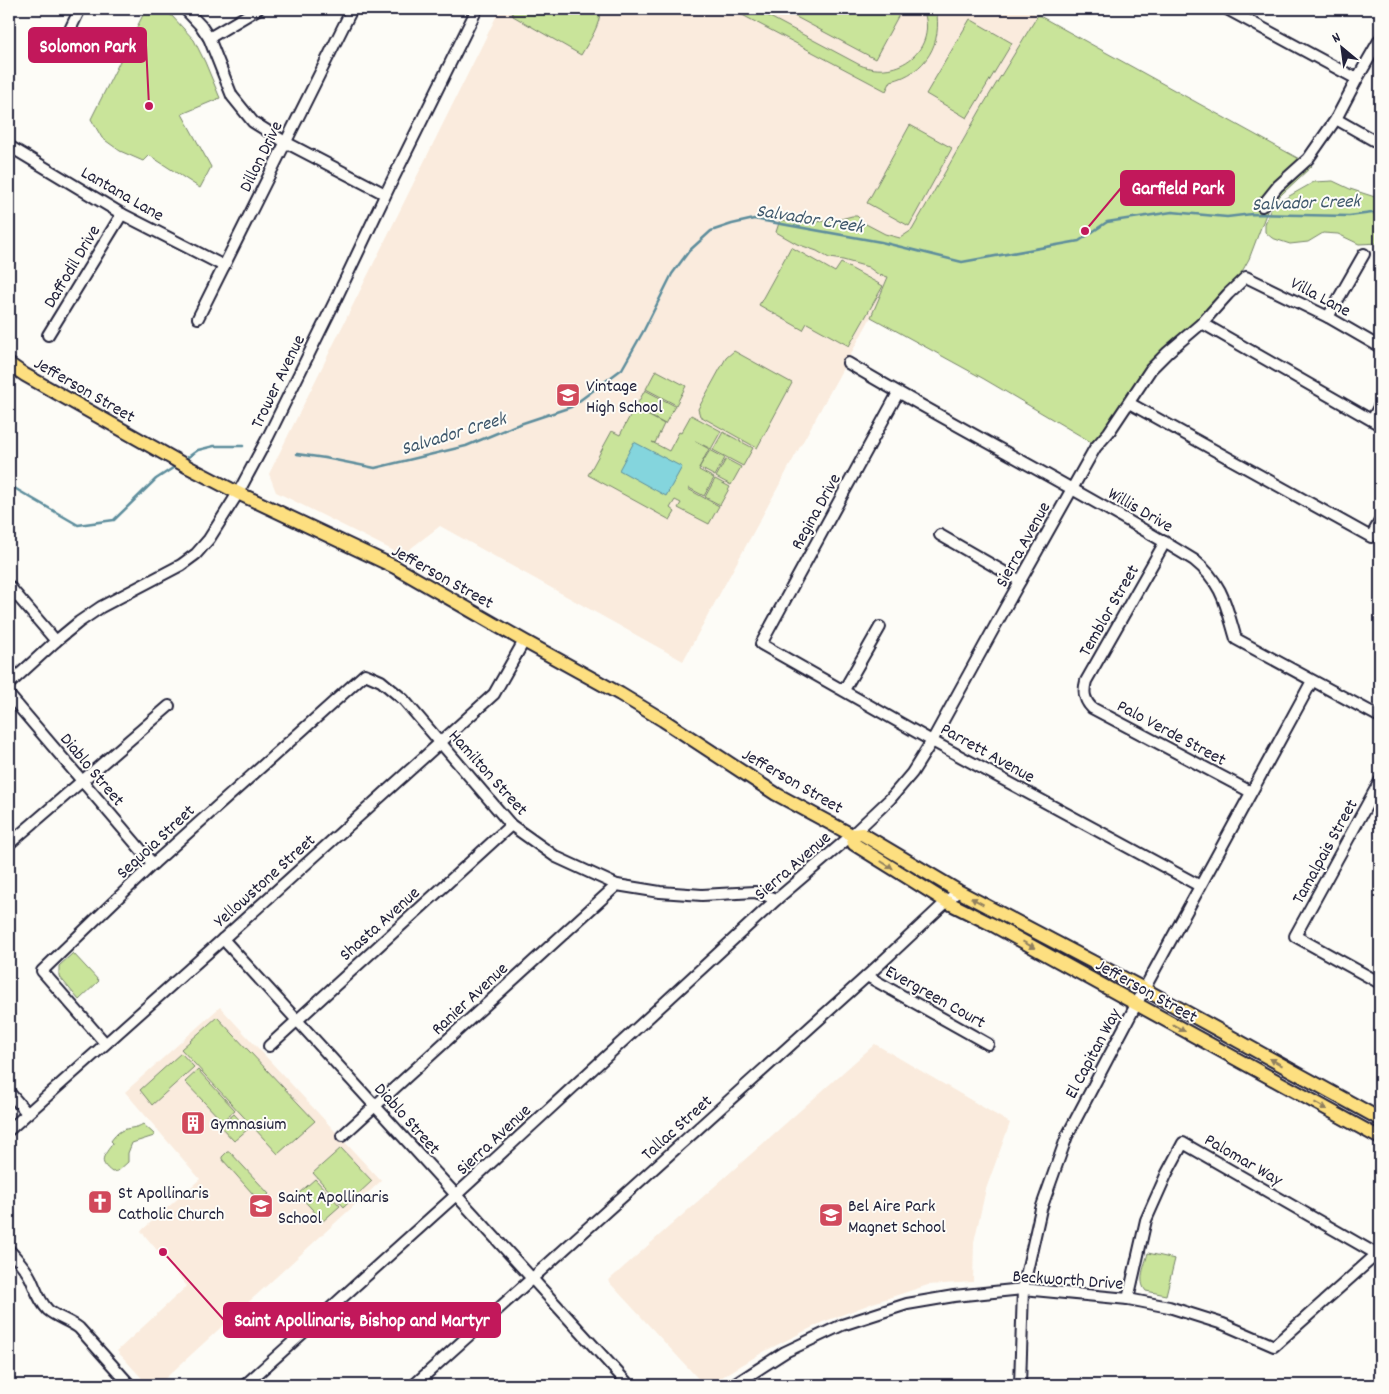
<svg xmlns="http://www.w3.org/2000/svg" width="1389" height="1394" viewBox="0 0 1389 1394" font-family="Dekko,sans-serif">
  <rect width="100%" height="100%" fill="#fdfcf7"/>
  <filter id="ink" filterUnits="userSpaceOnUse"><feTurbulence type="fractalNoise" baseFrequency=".02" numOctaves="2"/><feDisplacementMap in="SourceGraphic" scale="10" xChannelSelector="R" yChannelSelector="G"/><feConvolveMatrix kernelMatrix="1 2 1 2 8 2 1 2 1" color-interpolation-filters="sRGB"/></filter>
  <g filter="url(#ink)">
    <g fill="#faebdd">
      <polygon points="500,9 1027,9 1038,15 985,102 897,256 871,317 683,661 440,526 402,555 276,492 269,474"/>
      <polygon points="220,1007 381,1181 158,1385 148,1385 117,1351 187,1286 141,1231 200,1179 125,1092"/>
      <polygon points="875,1044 1010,1123 986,1189 974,1242 973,1282 928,1285 873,1303 823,1322 765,1351 709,1385 704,1385 608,1281"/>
    </g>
    <g fill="#c9e49a" stroke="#76836a">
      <polygon points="146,9 161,9 172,16 194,40 205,62 220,98 182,114 211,167 200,188 149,155 143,161 120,151 102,138 91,119"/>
      <path d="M511 9H600C601 25 589 41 581 55L513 16Z"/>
      <path d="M731 9H755L860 65C898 81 939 49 923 9H936C943 43 926 73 891 81L886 91Z"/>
      <polygon points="781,9 902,9 875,59"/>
      <polygon points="1038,15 1312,166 1269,206 1249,259 1235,284 1179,340 1111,426 1091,442 984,379 871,317 888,277 879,275 868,267 843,260 829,258 817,251 797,244 776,232 780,220 815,222 837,220 852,216 857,216 864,223 885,234 900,238 912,230 985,102"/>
      <polygon points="970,19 1012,43 967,118 926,94"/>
      <polygon points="910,125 952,148 909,226 867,203"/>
      <polygon points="1333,181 1350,189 1378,198 1380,197 1380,243 1359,244 1338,234 1323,233 1308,242 1290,244 1272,238 1265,232 1265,224 1271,208 1277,203 1314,182"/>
      <polygon points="791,247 835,272 841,263 883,286 849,346 807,323 803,330 759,305"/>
      <polygon points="734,351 792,383 757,448 700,416 698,409 726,358"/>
      <polygon points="656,370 686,386 676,405 646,389"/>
      <polygon points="645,390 675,406 665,424 635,408"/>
      <polygon points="634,408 664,424 655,443 652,442 669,451 679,432 681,433 691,415 721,431 711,449 695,441 709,449 699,468 710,450 725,458 715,476 700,468 699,470 714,478 704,496 689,488 688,489 719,506 709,524 678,508 681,503 675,500 670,508 675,512 670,520 588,475 612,431 620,435"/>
      <polygon points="723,432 753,448 743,466 713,450"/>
      <polygon points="726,459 741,467 731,485 716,477"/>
      <polygon points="715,479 730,487 720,505 705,497"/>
      <polygon points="73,953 99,981 79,1000 59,976 59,966"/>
      <polygon points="217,1017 315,1121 278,1154 181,1049"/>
      <polygon points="181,1053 194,1067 152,1105 140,1090"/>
      <polygon points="198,1070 235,1110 222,1121 185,1082"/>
      <polygon points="234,1114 248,1129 234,1141 220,1126"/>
      <path d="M143 1124 154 1134V1136L132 1143 128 1153V1162L118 1171 112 1172C97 1161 104 1156 113 1143L111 1141C114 1137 117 1133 121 1131 128 1127 136 1129 143 1124Z"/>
      <polygon points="341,1148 372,1181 344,1207 313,1173"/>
      <polygon points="227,1152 230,1152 269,1194 260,1202 222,1159 222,1157"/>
      <polygon points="315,1179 340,1206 323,1221 298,1194"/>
      <path d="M1148 1253 1175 1259 1166 1295 1146 1291C1137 1281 1145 1265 1148 1253Z"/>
    </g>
    <polygon fill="#84d5dd" stroke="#5d8d9c" points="634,442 682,467 666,496 619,470"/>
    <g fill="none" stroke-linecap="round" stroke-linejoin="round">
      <g stroke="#5d8d9c" stroke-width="2.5">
        <polyline points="297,454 325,458 375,468 466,446 514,426 571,407 622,369 644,330 672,274 689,251 711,231 732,224 754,219 881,242 962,262 1079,241 1107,222 1172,212 1227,217 1252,214 1349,216 1380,212"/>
        <polyline points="184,460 198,450 214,446 243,446"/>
        <polyline points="9,485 78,525 114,520 156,479 176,466"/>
      </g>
      <defs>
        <g id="minor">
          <polyline points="185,9 201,26 209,38 232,96 253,122 285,142 385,194"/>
          <polyline points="1227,9 1357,79"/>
          <polyline points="209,38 258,9"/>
          <polyline points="64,42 80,9"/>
          <polyline points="1336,119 1380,144"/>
          <polyline points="9,146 122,214 224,266"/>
          <polyline points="1262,206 1278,186 1308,159 1336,119 1357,79 1380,39"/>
          <polyline points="1328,317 1364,254"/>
          <polyline points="198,318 352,9"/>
          <polyline points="1202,323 1380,425"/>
          <polyline points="48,335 122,214"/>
          <path d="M848 363C962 431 1081 490 1194 560 1223 583 1226 606 1236 639L1380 717"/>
          <polyline points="898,393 761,644 932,741 1200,886"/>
          <polyline points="1129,403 1371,537 1380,521"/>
          <polyline points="1372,420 1380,405"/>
          <polyline points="940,535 1020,581"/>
          <path d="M1165 542 1086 681C1083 692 1084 700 1092 708L1251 792"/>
          <polyline points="9,586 56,641"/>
          <polyline points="9,684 56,641 79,622 101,607 181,565 196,554 209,539 238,493 268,437 335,301 390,185 477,9"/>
          <polyline points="844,690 880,627"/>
          <polyline points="9,695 153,864"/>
          <polyline points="1380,781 1295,936 1380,983"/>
          <polyline points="9,844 169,706"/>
          <polyline points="223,939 629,1385"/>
          <polyline points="867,976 988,1044"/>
          <polyline points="105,1043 42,971 153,864 365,674 381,681 404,700 511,825 556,857 617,885 660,892 702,895 755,892 777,899"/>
          <polyline points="269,1046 511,825"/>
          <polyline points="9,1092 27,1113"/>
          <polyline points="9,1130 223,939 494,694 524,641"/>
          <polyline points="342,1136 617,885"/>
          <path d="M9 1250C17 1259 26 1268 31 1279 36 1290 39 1301 48 1310 56 1317 70 1321 79 1328L130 1385"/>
          <polyline points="1128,1299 1146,1220 1167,1173 1183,1143 1380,1256"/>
          <polyline points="245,1385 456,1195 777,899 852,835 890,799 912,773 932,741 1005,608 1095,448 1109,432 1151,369 1168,352 1202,323 1228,294 1246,277 1328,317 1380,347"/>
          <polyline points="414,1385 867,976 958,891"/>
          <polyline points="734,1385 785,1352 842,1325 907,1304 954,1296 1023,1289 1128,1299 1169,1307 1223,1324 1274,1346 1377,1254"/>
          <polyline points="1020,1385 1023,1289 1041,1209 1067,1136 1148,982 1312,681"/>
        </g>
        <g id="major">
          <polyline points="9,364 25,375 188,467 238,493 395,567 524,641 620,694 663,720 776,794 852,835 862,834 958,891 1144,989 1380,1119"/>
          <polyline points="852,835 854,844 947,902 991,924 1380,1138"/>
        </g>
      </defs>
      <use href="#minor" stroke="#22223b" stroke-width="14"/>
      <use href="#major" stroke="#22223b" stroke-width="16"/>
      <use href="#minor" stroke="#fdfcf7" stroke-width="10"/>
      <use href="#major" stroke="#fddf80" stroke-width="12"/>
    </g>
    <defs><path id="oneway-solid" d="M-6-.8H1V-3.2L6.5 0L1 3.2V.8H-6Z" transform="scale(1.25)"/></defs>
    <g fill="#90805e">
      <use href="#oneway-solid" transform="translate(887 865) rotate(32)"/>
      <use href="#oneway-solid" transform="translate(977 901) rotate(-152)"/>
      <use href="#oneway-solid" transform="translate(1029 945) rotate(29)"/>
      <use href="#oneway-solid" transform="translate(1179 1028) rotate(29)"/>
      <use href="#oneway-solid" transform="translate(1276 1062) rotate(-151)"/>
      <use href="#oneway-solid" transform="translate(1321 1106) rotate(29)"/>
    </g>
  </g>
  <defs>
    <symbol id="school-square" viewBox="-11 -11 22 22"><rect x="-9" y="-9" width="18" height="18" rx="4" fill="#d1495b" stroke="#fdfcf7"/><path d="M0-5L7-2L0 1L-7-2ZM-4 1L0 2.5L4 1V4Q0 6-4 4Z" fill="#fff"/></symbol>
    <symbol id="building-square" viewBox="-11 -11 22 22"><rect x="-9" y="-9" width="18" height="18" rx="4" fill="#d1495b" stroke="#fdfcf7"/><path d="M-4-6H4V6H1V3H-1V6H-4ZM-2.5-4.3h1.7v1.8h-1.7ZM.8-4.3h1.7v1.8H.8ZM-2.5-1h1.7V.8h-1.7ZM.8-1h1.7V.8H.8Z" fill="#fff"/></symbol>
    <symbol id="church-square" viewBox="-11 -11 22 22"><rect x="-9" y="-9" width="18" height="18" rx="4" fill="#d1495b" stroke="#fdfcf7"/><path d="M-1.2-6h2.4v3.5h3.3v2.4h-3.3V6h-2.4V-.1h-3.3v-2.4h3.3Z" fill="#fff"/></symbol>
  </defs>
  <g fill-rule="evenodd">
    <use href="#school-square" x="554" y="381" width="28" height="28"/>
    <use href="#building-square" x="179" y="1109" width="28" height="28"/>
    <use href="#church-square" x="86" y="1188" width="28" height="28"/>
    <use href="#school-square" x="247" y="1192" width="28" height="28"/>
    <use href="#school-square" x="817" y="1201" width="28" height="28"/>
  </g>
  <g text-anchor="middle" stroke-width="4" stroke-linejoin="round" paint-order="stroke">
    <g font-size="18" fill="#22223b" stroke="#fdfcf7">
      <text transform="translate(260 156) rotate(-64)" y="6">Dillon Drive</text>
      <text transform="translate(123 193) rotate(30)" y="6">Lantana Lane</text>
      <text transform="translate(71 266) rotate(-59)" y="6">Daffodil Drive</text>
      <text transform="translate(1321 296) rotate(28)" y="6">Villa Lane</text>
      <text transform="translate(277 381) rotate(-64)" y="6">Trower Avenue</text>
      <text transform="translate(85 389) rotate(30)" y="6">Jefferson Street</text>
      <text transform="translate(1141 509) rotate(30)" y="6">Willis Drive</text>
      <text transform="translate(815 511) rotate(-61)" y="6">Regina Drive</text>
      <text transform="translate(1022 544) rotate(-61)" y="6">Sierra Avenue</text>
      <text transform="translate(443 576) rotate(29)" y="6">Jefferson Street</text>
      <text transform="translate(1108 610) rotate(-60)" y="6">Temblor Street</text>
      <text transform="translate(1172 732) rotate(28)" y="6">Palo Verde Street</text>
      <text transform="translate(988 752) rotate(29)" y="6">Parrett Avenue</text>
      <text transform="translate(93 769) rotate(50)" y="6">Diablo Street</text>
      <text transform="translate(489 772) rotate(48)" y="6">Hamilton Street</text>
      <text transform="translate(793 780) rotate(30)" y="6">Jefferson Street</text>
      <text transform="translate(155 841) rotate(-43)" y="6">Sequoia Street</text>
      <text transform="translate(1324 851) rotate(-61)" y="6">Tamalpais Street</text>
      <text transform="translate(792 865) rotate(-41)" y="6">Sierra Avenue</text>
      <text transform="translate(264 880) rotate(-42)" y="6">Yellowstone Street</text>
      <text transform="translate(379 923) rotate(-42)" y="6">Shasta Avenue</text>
      <text transform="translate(1147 990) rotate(29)" y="6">Jefferson Street</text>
      <text transform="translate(936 996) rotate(29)" y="6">Evergreen Court</text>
      <text transform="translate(469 998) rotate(-43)" y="6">Ranier Avenue</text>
      <text transform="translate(1092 1053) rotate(-62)" y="6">El Capitan Way</text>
      <text transform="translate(408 1118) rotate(48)" y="6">Diablo Street</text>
      <text transform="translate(676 1127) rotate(-42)" y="6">Tallac Street</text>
      <text transform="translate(493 1139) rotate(-43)" y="6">Sierra Avenue</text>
      <text transform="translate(1244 1159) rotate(30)" y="6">Palomar Way</text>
      <text transform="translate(1068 1279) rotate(4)" y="6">Beckworth Drive</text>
    </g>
    <g font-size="18" fill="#22223b" stroke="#fdfcf7" text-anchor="start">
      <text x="586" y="391">Vintage<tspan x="586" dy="21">High School</tspan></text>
      <text x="210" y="1129">Gymnasium</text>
      <text x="118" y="1198">St Apollinaris<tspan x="118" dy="21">Catholic Church</tspan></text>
      <text x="278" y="1202">Saint Apollinaris<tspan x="278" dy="21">School</tspan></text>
      <text x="848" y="1211">Bel Aire Park<tspan x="848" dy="21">Magnet School</tspan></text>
    </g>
    <g font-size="19" font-style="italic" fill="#3f586c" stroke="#fdfcf7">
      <text transform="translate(1306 201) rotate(-2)" y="7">Salvador Creek</text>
      <text transform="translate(810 217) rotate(9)" y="7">Salvador Creek</text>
      <text transform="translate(453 432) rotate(-17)" y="7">Salvador Creek</text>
    </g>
  </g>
  <path fill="none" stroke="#c2185b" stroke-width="2" d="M149 106L146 45M1085 231L1121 188M163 1252L224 1320"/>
  <g fill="#c2185b" stroke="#fdfcf7" stroke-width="2">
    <circle cx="149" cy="106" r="5"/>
    <circle cx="1085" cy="231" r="5"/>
    <circle cx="163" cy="1252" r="5"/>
  </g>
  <g fill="#c2185b" stroke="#c2185b" stroke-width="2">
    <rect x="29" y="28" width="117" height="34" rx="5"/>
    <rect x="1121" y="171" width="113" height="34" rx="5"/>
    <rect x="224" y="1303" width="276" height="34" rx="5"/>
  </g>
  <g font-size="19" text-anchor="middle" font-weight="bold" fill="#fff">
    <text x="88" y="52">Solomon Park</text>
    <text x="1178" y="194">Garfield Park</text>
    <text x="362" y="1326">Saint Apollinaris, Bishop and Martyr</text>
  </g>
  <rect width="1389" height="1394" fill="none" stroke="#fdfcf7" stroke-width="30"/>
  <rect x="15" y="15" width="1359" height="1364" fill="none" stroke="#22223b" stroke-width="2" filter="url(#ink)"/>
  <g transform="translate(1342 48) rotate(331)" stroke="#fdfcf7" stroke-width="4" paint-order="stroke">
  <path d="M0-4L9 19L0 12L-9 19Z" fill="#22223b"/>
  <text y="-8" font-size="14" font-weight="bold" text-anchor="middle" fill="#22223b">N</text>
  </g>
</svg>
